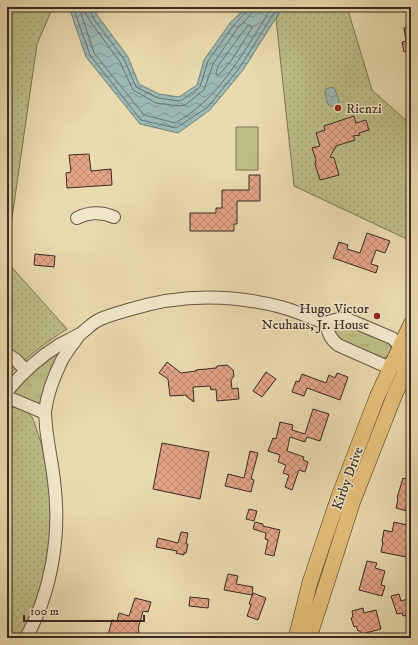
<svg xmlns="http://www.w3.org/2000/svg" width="418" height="645" viewBox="0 0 418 645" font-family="'IM FELL DW Pica',serif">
  <defs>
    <pattern id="grass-tufts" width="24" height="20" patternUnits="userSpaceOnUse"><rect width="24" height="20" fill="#bdbe86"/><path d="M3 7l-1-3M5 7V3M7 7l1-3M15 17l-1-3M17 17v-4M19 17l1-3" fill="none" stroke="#a3a374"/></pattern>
    <pattern id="park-dots" width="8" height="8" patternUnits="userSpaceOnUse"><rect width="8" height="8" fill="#bdbe86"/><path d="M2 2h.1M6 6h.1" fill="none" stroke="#a3a374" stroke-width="1.8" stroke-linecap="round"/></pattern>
    <pattern id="water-waves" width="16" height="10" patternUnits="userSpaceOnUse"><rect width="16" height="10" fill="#9bb9b5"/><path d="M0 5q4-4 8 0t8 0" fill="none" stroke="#7f9793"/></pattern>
    <pattern id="building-cross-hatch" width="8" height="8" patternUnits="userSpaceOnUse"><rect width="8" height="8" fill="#e3a487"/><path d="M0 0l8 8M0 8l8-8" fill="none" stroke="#b9866e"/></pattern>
  </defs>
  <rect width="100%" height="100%" fill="#e9dbaf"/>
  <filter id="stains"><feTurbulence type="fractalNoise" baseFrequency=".005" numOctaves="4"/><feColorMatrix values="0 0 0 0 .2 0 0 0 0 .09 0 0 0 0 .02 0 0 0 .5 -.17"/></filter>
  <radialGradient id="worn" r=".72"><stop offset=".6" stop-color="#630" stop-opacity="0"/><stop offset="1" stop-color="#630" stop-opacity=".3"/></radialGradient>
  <g fill="url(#grass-tufts)" stroke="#7b7455">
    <polygon points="340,323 389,342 391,347 391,354 386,357 380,358 338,339 333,328 335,324"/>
    <polygon points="55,354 58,354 59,357 40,404 37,404 16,395 14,392 14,389 36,367"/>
  </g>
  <g fill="url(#park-dots)" stroke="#7b7455">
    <polygon points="7,7 53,7 37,44 7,253"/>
    <polygon points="284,7 347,7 372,90 411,125 411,241 294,186 276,19 281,10"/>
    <path d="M7 262 67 329C45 343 25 358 7 377Z"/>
    <path d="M7 407C14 407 22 407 27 412 33 416 35 424 37 431 53 471 54 527 45 569 41 593 31 617 19 638H7Z"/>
  </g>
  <polygon fill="#bdbe86" stroke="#7b7455" points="258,127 258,170 236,170 236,127"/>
  <g fill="url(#water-waves)" stroke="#74807b">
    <polygon points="69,7 92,7 100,19 128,57 139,84 159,94 179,97 197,85 204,60 230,23 246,7 284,7 281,10 243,70 210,110 178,133 140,124 86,57"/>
    <polygon points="332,87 335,89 339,101 337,105 332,106 328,104 325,92 326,89"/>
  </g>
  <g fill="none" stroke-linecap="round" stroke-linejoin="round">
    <g stroke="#6a726c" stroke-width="1">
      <polyline points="73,7 90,55 141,120 176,128 208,107 240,67 278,7"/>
      <path d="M79 7 94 53 144 115 175 123C218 101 247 47 272 7"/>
      <polyline points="84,7 84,11 92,24 120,62 133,90 156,103 179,106 185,105 204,90 213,64 237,29 251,14 253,7"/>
      <polyline points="89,7 89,10 96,22 124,59 136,87 158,98 179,101 182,100 200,87 208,61 233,26 247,11 248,7"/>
      <polygon points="249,25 251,26 252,28 231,61 219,75 217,75 216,73 218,66 242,33"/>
    </g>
  </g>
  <g fill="url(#building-cross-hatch)" stroke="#392a24">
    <polygon points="411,27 411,50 404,52 402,42 406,41 404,28"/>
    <polygon points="354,116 356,123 366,120 369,130 359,133 360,135 353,136 355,140 336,146 330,157 334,158 339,175 320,180 315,164 316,160 312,148 320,146 316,133 325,130 324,126"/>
    <polygon points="89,154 91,171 111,169 112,185 67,188 66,173 71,172 69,155"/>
    <polygon points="249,175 260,175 260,201 237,201 237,224 234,224 234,231 190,231 190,213 216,213 216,208 222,208 222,190 249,190"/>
    <polygon points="367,233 390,241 385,253 376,250 371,264 378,266 376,273 333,258 339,242 348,245 347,249 360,253"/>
    <polygon points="35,254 55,256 54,267 34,265"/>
    <polygon points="167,362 181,373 196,371 196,370 216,368 217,366 227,365 233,370 234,376 231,380 232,389 238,388 239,399 217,401 216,389 211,390 210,386 193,387 194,402 187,397 186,395 170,396 168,379 159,373"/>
    <polygon points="266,372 276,379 262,397 253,391"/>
    <polygon points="337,373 348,377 340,400 307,388 304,396 292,392 296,381 299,382 302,374 326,383 329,375 335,378"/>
    <polygon points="313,409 329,414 320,441 307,437 305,442 290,437 287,451 304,457 303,460 308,462 305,472 299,470 292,490 285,487 289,475 283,473 286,465 278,462 280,455 268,451 273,438 276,439 280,422 293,425 292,430 305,434"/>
    <polygon points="162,443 209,452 200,499 153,489"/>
    <polygon points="250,451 258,453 251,479 254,480 251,492 225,486 228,474 244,478"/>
    <polygon points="403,478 411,480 411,512 396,508 398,499 397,498"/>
    <polygon points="249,509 257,511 254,521 246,519"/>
    <polygon points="255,522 263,524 263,526 280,530 274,556 265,554 268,540 265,539 266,533 253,529"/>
    <polygon points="394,522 411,526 411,558 381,552 383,542 382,542 384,530 392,532"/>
    <polygon points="181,532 188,533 186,544 188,544 186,553 184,553 184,555 176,553 177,551 156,547 158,538 178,543"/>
    <polygon points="367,561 377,563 375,568 385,571 381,585 385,586 382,596 359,590"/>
    <polygon points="228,574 238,576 236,584 253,587 252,595 224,590"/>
    <polygon points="253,593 266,598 258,620 247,616 251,605 249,604"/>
    <polygon points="399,594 401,601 411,598 411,614 403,616 402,613 397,614 391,596"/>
    <polygon points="190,597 209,599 208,608 189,606"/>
    <polygon points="135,598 151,602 148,612 143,611 138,629 139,630 137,638 111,638 112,637 108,635 112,620 117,621 119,613 129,616"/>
    <polygon points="363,608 364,613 376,610 381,629 362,634 360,631 358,631 356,626 354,627 351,618 353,617 352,611"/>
  </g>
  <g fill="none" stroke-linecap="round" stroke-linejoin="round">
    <defs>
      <g id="minor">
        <path d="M77 218C89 212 102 212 114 217"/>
        <path d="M326 323C328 332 330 339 338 345L383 365 391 366 398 365"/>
        <polyline points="7,354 16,360 25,370"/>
        <path d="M7 391C22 373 38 358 59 345 66 341 73 338 80 334 86 330 91 324 97 321 105 316 119 313 128 310 178 294 231 294 281 307 296 311 311 318 326 323 333 320 339 318 347 319L392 338 401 346 410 362"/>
        <polyline points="7,397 45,413"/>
        <path d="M26 638C52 591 61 534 54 481 52 463 48 445 46 427 46 422 45 417 45 412 47 394 54 376 62 360 67 351 74 343 79 335"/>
      </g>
      <g id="major">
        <polyline points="296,638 310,582 339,496 377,397 411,324"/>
        <polyline points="309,638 353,501 395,394 411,360"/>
      </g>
    </defs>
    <use href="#minor" stroke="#655647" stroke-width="14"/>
    <use href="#major" stroke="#392a24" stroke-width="16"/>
    <use href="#minor" stroke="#f1e8cb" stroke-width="12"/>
    <use href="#major" stroke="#e4be78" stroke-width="15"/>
  </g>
  <g fill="#8f2418" stroke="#f1e8cb" stroke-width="1.5">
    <circle cx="338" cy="108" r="4"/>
    <circle cx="377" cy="316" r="4"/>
  </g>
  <g text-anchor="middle" stroke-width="3" stroke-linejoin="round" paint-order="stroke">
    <g font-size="14" fill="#392a24" stroke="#f1e8cb" text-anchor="start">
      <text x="346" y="113">Rienzi</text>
      <text x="369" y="313" text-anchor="end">Hugo Victor<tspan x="369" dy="16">Neuhaus, Jr. House</tspan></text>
    </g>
    <g font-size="14" fill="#392a24" stroke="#f1e8cb">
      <text transform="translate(347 478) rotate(-70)" y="5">Kirby Drive</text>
    </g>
  </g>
  <rect width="418" height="645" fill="none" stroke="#e9dbaf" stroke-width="24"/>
  <rect x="8" y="8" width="402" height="629" fill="none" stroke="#392a24" stroke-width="2"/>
  <rect x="12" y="12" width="394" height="621" fill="none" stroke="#392a24"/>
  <path d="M24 615v6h120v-6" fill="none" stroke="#392a24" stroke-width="2"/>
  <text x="30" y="615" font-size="12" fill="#392a24" stroke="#f1e8cb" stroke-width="3" paint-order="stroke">100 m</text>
  <rect width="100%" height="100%" filter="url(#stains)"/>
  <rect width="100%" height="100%" fill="url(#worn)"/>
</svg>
